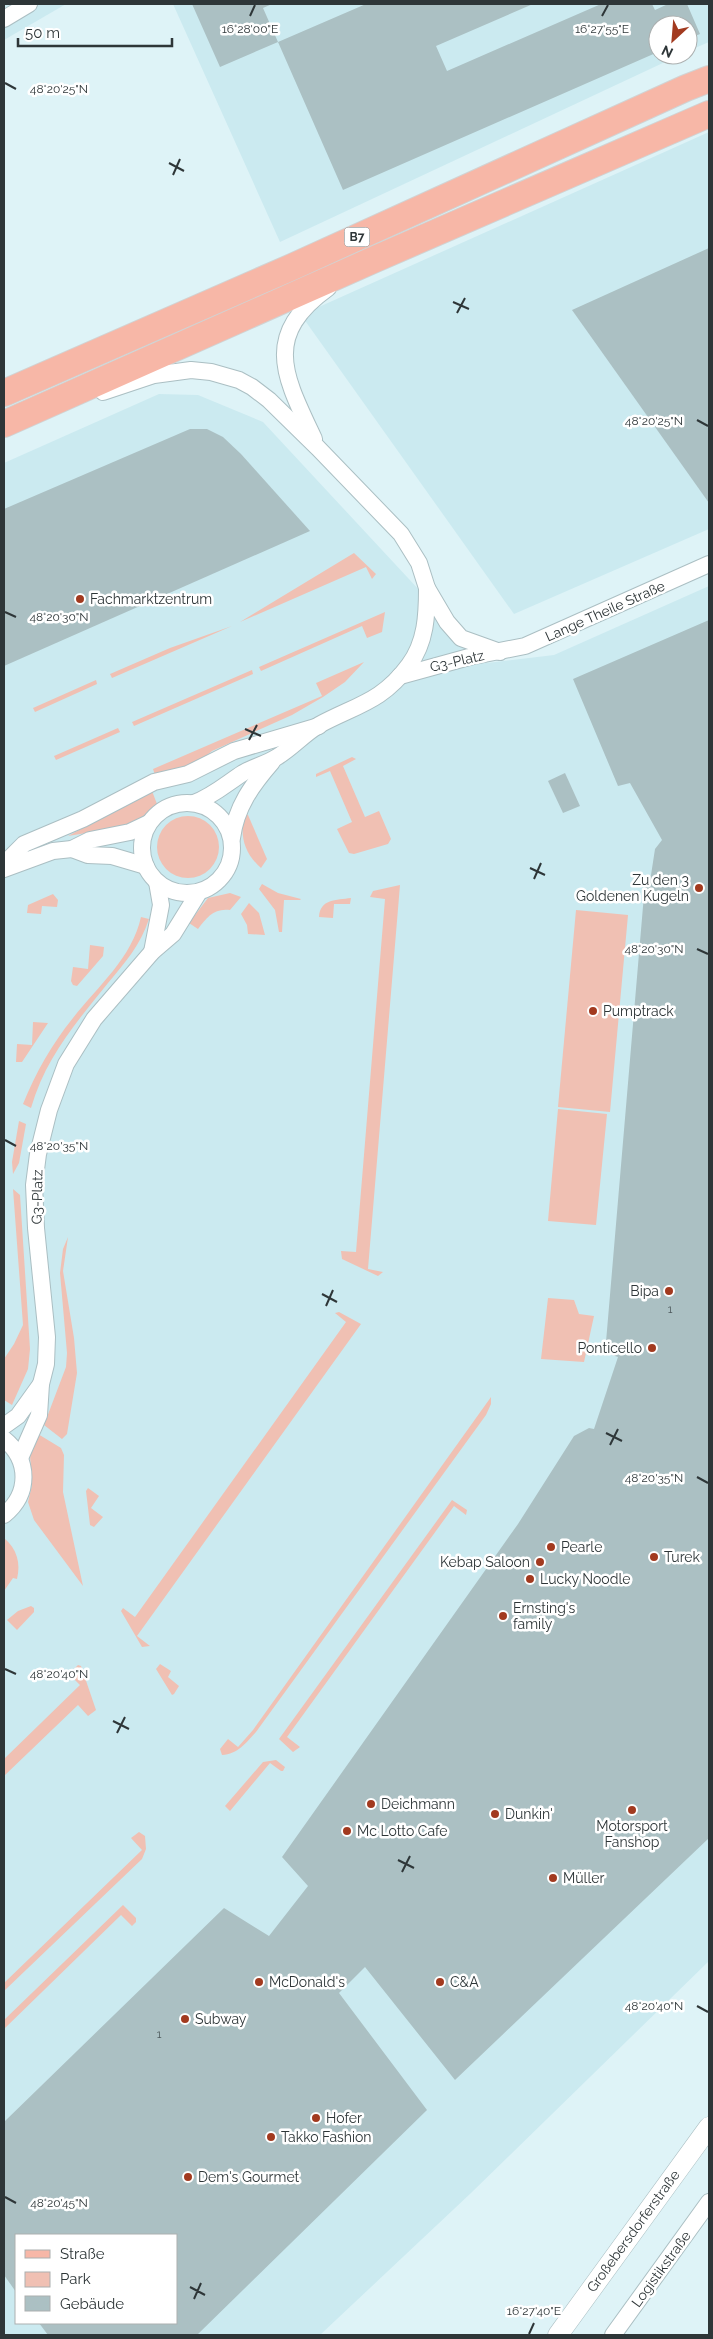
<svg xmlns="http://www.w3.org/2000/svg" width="713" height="2339" viewBox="0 0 713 2339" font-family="Raleway,sans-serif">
  <rect width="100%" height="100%" fill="#def3f7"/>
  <g fill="#cbeaf0" fill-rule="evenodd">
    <polygon points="4,4 66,4 4,40"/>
    <polygon points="173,4 709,4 709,42 688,51 688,25 658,25 658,55 680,55 280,242"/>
    <polygon points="709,132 709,529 514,614 301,315"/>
    <path d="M159 394 198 395 263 422 487 663 554 655 709 586V1961L471 2193 320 2335H4V463ZM16 2235H176V2323H16Z"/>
  </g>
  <g fill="#f0c0b3">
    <polygon points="354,553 376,574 372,579 366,567 240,622"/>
    <polygon points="385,612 382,632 367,638 362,626 261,671 259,667"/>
    <polygon points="232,626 112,678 110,674 170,648"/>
    <polygon points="364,662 345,682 323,697 292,715 212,751 196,764 155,775 153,769 322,696 316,683"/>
    <polygon points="252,670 253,674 134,726 132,722"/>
    <polygon points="96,680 97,684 35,712 33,708"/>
    <polygon points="118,728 120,732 56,760 54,756"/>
    <polygon points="352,757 356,759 343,766 365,817 379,811 391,839 388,844 354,854 349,853 337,829 352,822 330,771 316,777 316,774"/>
    <polygon points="152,791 157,804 139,821 129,826 68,836"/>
    <path d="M245 813 248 815 267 859 261 868C244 853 239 835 245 813Z"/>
    <circle cx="188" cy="847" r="31"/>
    <polygon points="262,884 278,893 301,899 300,900 284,900 282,932 279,932 275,910 259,889"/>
    <polygon points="400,885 368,1269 383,1272 378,1276 342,1259 341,1251 356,1252 385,899 370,897 373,891"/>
    <path d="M230 893 241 897 230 910C214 908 207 917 198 929L189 923 208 898Z"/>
    <polygon points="53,894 58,900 57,907 42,906 41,914 27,913 28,905"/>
    <path d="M351 898 350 904H334L333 918 319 917C320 899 336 900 351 898Z"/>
    <polygon points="249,903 259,913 265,935 248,934 247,925 241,914"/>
    <polygon points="576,910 628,915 610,1112 558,1107"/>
    <path d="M141 917 149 919C141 944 125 963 108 983 75 1024 46 1057 31 1108L23 1104C36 1072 52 1044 73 1018 98 986 132 958 141 917Z"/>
    <polygon points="90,945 104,947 103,956 77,986 73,985 71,981 73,967 88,969"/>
    <polygon points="33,1022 48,1023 22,1062 16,1062 17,1044 32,1045"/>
    <polygon points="558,1109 607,1114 596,1225 548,1221"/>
    <polygon points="19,1121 26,1124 19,1163 13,1174 12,1162"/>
    <polygon points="13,1189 20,1195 30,1349 28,1369 12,1405 4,1400 4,1359 14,1344 23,1325"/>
    <polygon points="68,1237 63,1271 74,1338 77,1373 67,1434 62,1439 44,1425 66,1367 67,1353 60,1273 63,1249"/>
    <polygon points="548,1298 574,1300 579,1314 594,1316 584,1362 541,1359"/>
    <polygon points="339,1312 361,1324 137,1636 150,1646 142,1647 121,1611 123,1608 135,1617 346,1322 335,1313"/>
    <path d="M491 1397V1404L486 1415 256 1732C246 1743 238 1754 222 1755L220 1749 228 1739 238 1747 253 1730Z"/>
    <polygon points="38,1434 61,1448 64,1455 63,1492 83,1586 34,1520 28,1502 32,1485 30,1455"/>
    <polygon points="88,1488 99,1496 91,1508 103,1517 94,1527 90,1525 86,1491"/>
    <polygon points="452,1500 467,1510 466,1515 454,1506 287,1737 300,1747 293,1752 279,1739"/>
    <path d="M4 1538C17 1549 21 1563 17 1579L13 1578 4 1591Z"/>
    <polygon points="31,1606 34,1608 34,1612 17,1630 7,1620 18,1611"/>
    <polygon points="160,1664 171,1671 168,1677 179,1686 174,1694 172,1695 156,1669"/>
    <polygon points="78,1665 81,1666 96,1710 88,1716 78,1705 4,1776 4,1759 80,1685 69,1674"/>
    <polygon points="276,1760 285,1767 283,1771 281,1771 270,1763 230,1811 225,1806 263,1762"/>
    <polygon points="139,1832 145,1836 146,1849 142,1859 4,1991 4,1983 142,1850 131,1838"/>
    <polygon points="123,1905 136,1918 136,1922 132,1926 121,1915 4,2029 4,2020"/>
  </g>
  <g fill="#abc0c3">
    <polygon points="192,4 272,4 263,8 278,42 220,67"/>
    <polygon points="366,4 533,4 436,46 447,71 601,4 652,4 655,10 668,4 687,4 700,34 688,39 688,25 658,25 658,52 343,190 278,42"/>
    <polygon points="709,248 709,503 572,310"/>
    <polygon points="190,429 207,429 223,437 241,454 310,531 4,666 4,509"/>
    <polygon points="709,620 709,1838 455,2080 365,1967 339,1993 427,2110 197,2335 48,2335 39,2323 176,2323 176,2235 16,2235 16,2292 4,2275 4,2122 224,1908 269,1936 308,1886 282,1857 518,1524 574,1436 589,1428 594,1429 618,1357 612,1355 606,1342 645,883 651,875 655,849 662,840 630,783 618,786 573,679"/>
    <polygon points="565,773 580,806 563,813 548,781"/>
  </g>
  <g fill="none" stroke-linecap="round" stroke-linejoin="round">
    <defs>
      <g id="minor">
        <polyline points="4,19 29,4"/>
        <polyline points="103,392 154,375 191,370 211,372 239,380 252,387 269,400 318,448 401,534 419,563 427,588 447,622 461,638 500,652"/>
        <path d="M314 439C285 377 261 336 328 288"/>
        <polyline points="400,676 469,657 525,646 709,564"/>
        <circle cx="187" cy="848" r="45"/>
        <path d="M194 803C213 796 226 784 243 773 253 767 266 764 277 757 292 748 304 734 319 725 356 705 382 702 409 665 426 642 427 615 427 588"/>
        <path d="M232 838C236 807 252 785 272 762"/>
        <polyline points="72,849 88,855 112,856 146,866"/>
        <polyline points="4,864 24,844 83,819 154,782 188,774 234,751 319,726"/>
        <polyline points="4,869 53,851 72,849 90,840 130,832 149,823"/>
        <polyline points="152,952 161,905 157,882"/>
        <polyline points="4,1426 18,1416 41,1384"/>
        <path d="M4 1439C30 1460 30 1494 4 1515"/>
        <polyline points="20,1458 39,1415 41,1384 46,1364 47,1337 36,1228 34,1185 38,1154 49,1110 66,1064 94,1019 152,952 173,934 199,892"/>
        <polyline points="613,2335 709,2202"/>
      </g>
      <polyline id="tertiary" points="558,2335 709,2127"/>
      <g id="primary">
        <polyline points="4,393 292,267 686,88 709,79"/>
        <polyline points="4,424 373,260 709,114"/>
      </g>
    </defs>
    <use href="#minor" stroke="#abbfc3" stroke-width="18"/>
    <use href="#tertiary" stroke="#abbfc3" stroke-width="21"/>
    <use href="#primary" stroke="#d1d3d3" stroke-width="28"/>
    <use href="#minor" stroke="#fff" stroke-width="16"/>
    <use href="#tertiary" stroke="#fff" stroke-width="20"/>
    <use href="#primary" stroke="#f7b7a7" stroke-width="26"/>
  </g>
  <path fill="none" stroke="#2e3638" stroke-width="2" d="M250 16 255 5M602 16 608 5M5 83 16 89M169 163 184 171M173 175 180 159M453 302 469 309M457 313 465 298M697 420 708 426M5 612 16 617M245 729 261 736M249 740 257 725M530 868 545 875M534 879 541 863M697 949 708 954M5 1140 16 1146M322 1294 337 1302M326 1306 333 1290M606 1433 622 1441M610 1445 618 1429M697 1477 708 1483M5 1669 16 1674M113 1721 129 1729M117 1733 125 1717M398 1860 414 1868M402 1872 410 1856M697 2006 708 2012M5 2197 16 2203M190 2287 205 2295M194 2299 201 2283M529 2334 534 2323"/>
  <g fill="#a23a1f" stroke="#fff" stroke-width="2">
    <circle cx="80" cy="599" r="5"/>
    <circle cx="699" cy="888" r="5"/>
    <circle cx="593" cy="1011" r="5"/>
    <circle cx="669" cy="1291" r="5"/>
    <circle cx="652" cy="1348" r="5"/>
    <circle cx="551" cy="1547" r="5"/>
    <circle cx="654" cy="1557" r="5"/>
    <circle cx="540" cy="1562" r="5"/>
    <circle cx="530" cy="1579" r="5"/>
    <circle cx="503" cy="1616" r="5"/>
    <circle cx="371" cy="1804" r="5"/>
    <circle cx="632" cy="1810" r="5"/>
    <circle cx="495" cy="1814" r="5"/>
    <circle cx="347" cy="1831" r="5"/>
    <circle cx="553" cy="1878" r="5"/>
    <circle cx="259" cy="1982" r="5"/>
    <circle cx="440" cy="1982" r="5"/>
    <circle cx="185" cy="2019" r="5"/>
    <circle cx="316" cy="2118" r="5"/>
    <circle cx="271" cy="2137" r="5"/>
    <circle cx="188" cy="2177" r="5"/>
  </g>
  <g text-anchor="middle" stroke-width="5" stroke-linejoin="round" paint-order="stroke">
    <g font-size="11" fill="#4d585b">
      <text x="670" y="1313">1</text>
      <text x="159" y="2038">1</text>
    </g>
    <rect fill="#fff" stroke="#6d7274" stroke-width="1" x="344.5" y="227.5" width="25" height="19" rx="4"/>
    <g font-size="12" font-weight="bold" fill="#2e3638">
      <text x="357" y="241">B7</text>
    </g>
    <g font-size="14" fill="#2e3638" stroke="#fff" text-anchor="start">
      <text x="90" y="604">Fachmarktzentrum</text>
      <text x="689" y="885" text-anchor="end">Zu den 3<tspan x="689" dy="16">Goldenen Kugeln</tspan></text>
      <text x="603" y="1016">Pumptrack</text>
      <text x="659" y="1296" text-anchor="end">Bipa</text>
      <text x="642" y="1353" text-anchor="end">Ponticello</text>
      <text x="561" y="1552">Pearle</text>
      <text x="664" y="1562">Turek</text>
      <text x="530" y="1567" text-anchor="end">Kebap Saloon</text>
      <text x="540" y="1584">Lucky Noodle</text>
      <text x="513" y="1613">Ernsting's<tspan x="513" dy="16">family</tspan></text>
      <text x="381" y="1809">Deichmann</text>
      <text x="505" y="1819">Dunkin'</text>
      <text x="632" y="1831" text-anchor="middle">Motorsport<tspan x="632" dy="16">Fanshop</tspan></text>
      <text x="357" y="1836">Mc Lotto Cafe</text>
      <text x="563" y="1883">Müller</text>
      <text x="269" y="1987">McDonald's</text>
      <text x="450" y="1987">C&amp;A</text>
      <text x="195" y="2024">Subway</text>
      <text x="326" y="2123">Hofer</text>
      <text x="281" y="2142">Takko Fashion</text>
      <text x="198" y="2182">Dem's Gourmet</text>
    </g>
    <g font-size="14" fill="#2e3638" stroke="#fff">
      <text transform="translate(605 611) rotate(-24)" y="5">Lange Theile Straße</text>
      <text transform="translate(457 661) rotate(-13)" y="5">G3-Platz</text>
      <text transform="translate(37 1197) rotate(-89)" y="5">G3-Platz</text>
      <text transform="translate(633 2231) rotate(-54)" y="5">Großebersdorferstraße</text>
      <text transform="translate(661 2269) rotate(-54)" y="5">Logistikstraße</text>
    </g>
  </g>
  <g font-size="12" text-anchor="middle" fill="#2e3638" stroke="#fff" stroke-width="5" stroke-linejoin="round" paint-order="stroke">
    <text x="602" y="33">16°27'55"E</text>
    <text x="250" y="33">16°28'00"E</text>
    <text x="59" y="93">48°20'25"N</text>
    <text x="654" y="425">48°20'25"N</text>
    <text x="59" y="621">48°20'30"N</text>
    <text x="654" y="953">48°20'30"N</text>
    <text x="59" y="1150">48°20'35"N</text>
    <text x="654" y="1482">48°20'35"N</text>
    <text x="59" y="1678">48°20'40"N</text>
    <text x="654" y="2010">48°20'40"N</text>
    <text x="59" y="2207">48°20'45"N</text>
    <text x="534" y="2315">16°27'40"E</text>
  </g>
  <rect width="713" height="2339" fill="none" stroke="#2e3638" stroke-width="10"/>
  <rect x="15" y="2234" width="162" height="90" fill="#ffffff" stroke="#abafaf"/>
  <rect x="25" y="2250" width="25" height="8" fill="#f7b7a7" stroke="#abafaf"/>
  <text x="60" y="2259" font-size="15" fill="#2e3638">Straße</text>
  <rect x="25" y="2272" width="25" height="15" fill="#f0c0b3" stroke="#abafaf"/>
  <text x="60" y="2284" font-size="15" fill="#2e3638">Park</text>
  <rect x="25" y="2296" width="25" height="15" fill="#abc0c3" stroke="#abafaf"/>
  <text x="60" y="2309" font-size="15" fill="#2e3638">Gebäude</text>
  <g transform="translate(673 40) rotate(206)"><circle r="24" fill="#ffffff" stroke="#abafaf"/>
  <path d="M0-4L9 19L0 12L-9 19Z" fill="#a23a1f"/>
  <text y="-8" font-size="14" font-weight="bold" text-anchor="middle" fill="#2e3638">N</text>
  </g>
  <path d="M18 38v8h154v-8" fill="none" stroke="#2e3638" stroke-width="2.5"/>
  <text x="25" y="38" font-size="15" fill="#2e3638" stroke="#ffffff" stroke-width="4" paint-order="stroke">50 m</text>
</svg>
